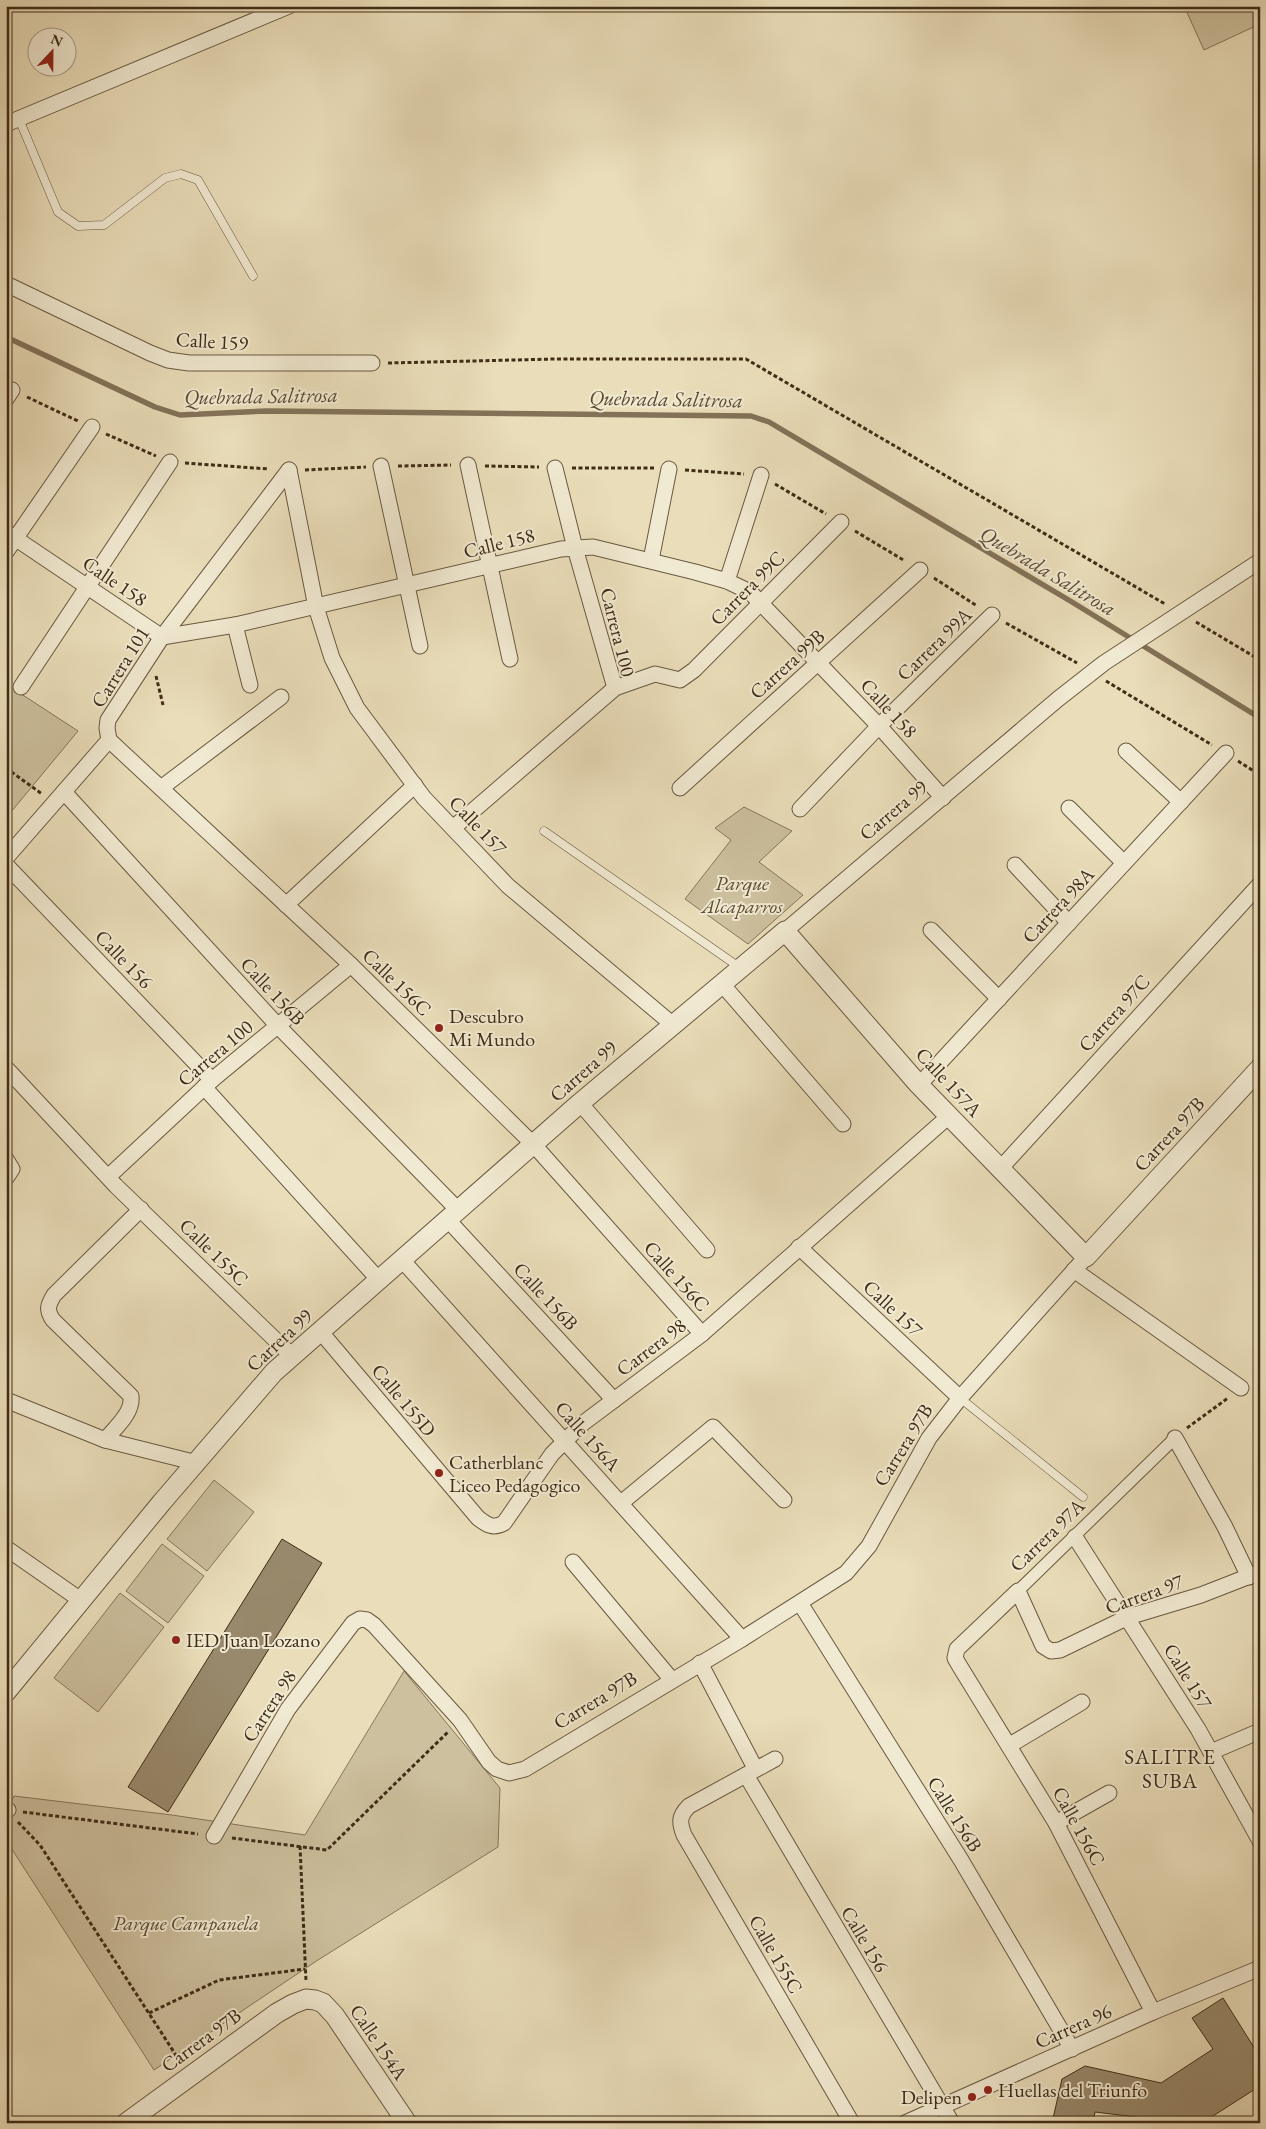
<svg xmlns="http://www.w3.org/2000/svg" width="1266" height="2129" viewBox="0 0 1266 2129" font-family="'EB Garamond',serif">
  <rect width="100%" height="100%" fill="#eadeba"/>
  <filter id="stains"><feTurbulence type="fractalNoise" baseFrequency=".004" numOctaves="4"/><feColorMatrix values="0 0 0 0 .2 0 0 0 0 .09 0 0 0 0 .02 0 0 0 .5 -.17"/></filter>
  <radialGradient id="worn" r=".72"><stop offset=".6" stop-color="#630" stop-opacity="0"/><stop offset="1" stop-color="#630" stop-opacity=".3"/></radialGradient>
  <g fill="#cdc09e" stroke="#86765a">
    <polygon points="1184,6 1260,6 1260,24 1204,50"/>
    <polygon points="6,684 78,731 6,818"/>
    <polygon points="744,807 792,831 759,862 803,895 748,944 685,899 731,840 715,828"/>
    <polygon points="214,1480 254,1512 207,1571 167,1539"/>
    <polygon points="162,1544 204,1576 168,1623 126,1591"/>
    <polygon points="120,1593 164,1627 98,1712 54,1678"/>
    <polygon points="404,1671 500,1788 498,1847 318,1960 154,2070 6,1840 6,1813 14,1796 172,1815 305,1835"/>
  </g>
  <g fill="none" stroke-linecap="round" stroke-linejoin="round">
    <polyline stroke="#837258" stroke-width="5.5" points="6,337 155,407 180,415 267,411 751,416 769,422 1072,602 1260,718"/>
  </g>
  <g fill="#98896c" stroke="#402c17">
    <polygon points="282,1539 322,1563 168,1812 128,1787"/>
    <polygon points="1223,1998 1260,2057 1260,2086 1202,2123 1147,2123 1144,2118 1095,2112 1093,2123 1052,2123 1062,2079 1085,2066 1161,2083 1213,2049 1192,2018"/>
  </g>
  <g fill="none" stroke-linecap="round" stroke-linejoin="round">
    <defs>
      <g id="service">
        <polyline points="19,119 58,212 78,226 104,225 165,178 181,174 198,180 253,276"/>
        <polyline points="544,831 739,967"/>
        <polyline points="960,1398 1083,1497"/>
      </g>
      <polyline id="pedestrian" points="1018,1591 1175,1438"/>
      <g id="minor">
        <polyline points="6,124 289,6"/>
        <polyline points="6,284 150,353 168,360 189,363 372,363"/>
        <polyline points="6,399 12,390"/>
        <polyline points="468,465 510,659"/>
        <polyline points="381,466 420,646"/>
        <polyline points="555,468 575,548 615,688"/>
        <polyline points="289,470 316,607 332,658 357,708 424,798 508,886 672,1024"/>
        <polyline points="6,532 162,637 235,625 561,549 593,547 695,572 727,581 750,592 879,726 943,798"/>
        <polyline points="6,552 92,427"/>
        <polyline points="651,560 669,469"/>
        <polyline points="727,581 761,475"/>
        <polyline points="235,625 250,685"/>
        <polyline points="21,687 170,462"/>
        <polyline points="109,740 351,965 534,1145 702,1334"/>
        <polyline points="109,740 107,728 108,720 162,637 289,470"/>
        <polyline points="1126,751 1181,802"/>
        <polyline points="161,788 281,697"/>
        <polyline points="680,788 920,570"/>
        <polyline points="64,792 278,1026 459,1211"/>
        <polyline points="1069,808 1124,863"/>
        <polyline points="800,809 879,726 992,615"/>
        <polyline points="453,828 615,688 655,674 680,680 694,670 841,522"/>
        <polyline points="6,858 109,740"/>
        <polyline points="6,865 212,1080"/>
        <polyline points="1015,865 1069,923"/>
        <polyline points="286,905 415,785"/>
        <polyline points="931,930 999,999"/>
        <polyline points="785,931 1058,699 1104,663 1260,561"/>
        <polyline points="722,984 843,1124"/>
        <polyline points="6,1068 116,1186 292,1356"/>
        <polyline points="919,1085 1226,753"/>
        <polyline points="204,1087 379,1280"/>
        <polyline points="580,1103 707,1250"/>
        <polyline points="6,1159 12,1169 6,1178"/>
        <polyline points="999,1170 1260,884"/>
        <polyline points="109,1176 212,1080 351,965"/>
        <polyline points="448,1220 614,1400"/>
        <polyline points="799,1247 960,1398"/>
        <polyline points="402,1260 742,1639"/>
        <polyline points="1074,1270 1241,1388"/>
        <path d="M320 1331 478 1518C487 1525 493 1529 504 1523L552 1454 582 1424 702 1334 949 1116"/>
        <polyline points="6,1400 105,1440 197,1463"/>
        <polyline points="1175,1438 1225,1527 1249,1577"/>
        <path d="M105 1440C116 1427 133 1413 131 1396L53 1320C46 1310 48 1305 54 1295L141 1209"/>
        <polyline points="621,1503 713,1427 784,1500"/>
        <polyline points="1075,1537 1198,1729 1260,1841"/>
        <polyline points="6,1548 82,1601"/>
        <polyline points="573,1562 672,1680"/>
        <polyline points="800,1603 961,1860 1072,2049"/>
        <polyline points="700,1663 755,1768"/>
        <polyline points="1010,1745 1082,1702"/>
        <polyline points="1211,1752 1260,1731"/>
        <path d="M775 1759 689 1806C679 1816 679 1822 684 1835L852 2123"/>
        <polyline points="746,1775 952,2123"/>
        <polyline points="6,1809 8,1810"/>
        <polyline points="1056,1823 1109,1793"/>
        <polyline points="214,1836 288,1709 353,1623 360,1619 367,1620 374,1625 460,1720 489,1762 497,1769 509,1773 525,1769 742,1639 846,1573 869,1546 929,1438 960,1398 1086,1257"/>
        <polyline points="1153,2012 1056,1823 959,1665 955,1658 957,1649 1018,1591 1043,1646 1051,1651 1060,1650 1128,1617 1201,1595 1260,1572"/>
        <polyline points="905,2123 1153,2012 1260,1968"/>
      </g>
      <g id="tertiary">
        <polyline points="6,1692 162,1502 274,1372 580,1103 785,931 919,1085 1086,1257 1260,1068"/>
        <polyline points="126,2123 277,2013 293,2004 306,1999 315,2000 323,2003 335,2016 407,2123"/>
      </g>
    </defs>
    <use href="#service" stroke="#6a5840" stroke-width="9"/>
    <use href="#pedestrian" stroke="#6a5840" stroke-width="13"/>
    <use href="#minor" stroke="#6a5840" stroke-width="17"/>
    <use href="#tertiary" stroke="#6a5840" stroke-width="21"/>
    <g stroke="#402c17" stroke-width="3" stroke-dasharray="4 2.5" stroke-linecap="butt">
      <polyline points="388,363 555,359 746,359 1165,604"/>
      <polyline points="27,397 78,421"/>
      <polyline points="106,434 156,456"/>
      <polyline points="185,463 269,469"/>
      <polyline points="398,466 451,465"/>
      <polyline points="485,466 539,467"/>
      <polyline points="572,468 654,468"/>
      <polyline points="305,470 366,467"/>
      <polyline points="685,470 744,474"/>
      <polyline points="775,484 826,514"/>
      <polyline points="855,531 905,561"/>
      <polyline points="934,578 977,606"/>
      <polyline points="1196,622 1260,660"/>
      <polyline points="1006,623 1077,663"/>
      <polyline points="156,676 163,705"/>
      <polyline points="1106,681 1212,745"/>
      <polyline points="1238,761 1260,775"/>
      <polyline points="6,768 42,794"/>
      <polyline points="1187,1428 1228,1398"/>
      <polyline points="23,1812 198,1834"/>
      <polyline points="18,1822 40,1845 181,2063"/>
      <polyline points="232,1838 327,1850 449,1731"/>
      <polyline points="300,1846 306,1981"/>
      <polyline points="149,2013 219,1980 305,1969"/>
    </g>
    <use href="#service" stroke="#f1ead2" stroke-width="8"/>
    <use href="#pedestrian" stroke="#f1ead2" stroke-width="11"/>
    <use href="#minor" stroke="#f1ead2" stroke-width="15"/>
    <use href="#tertiary" stroke="#f1ead2" stroke-width="19"/>
  </g>
  <g fill="#8f2418" stroke="#f1ead2" stroke-width="2">
    <circle cx="439" cy="1028" r="5"/>
    <circle cx="439" cy="1473" r="5"/>
    <circle cx="176" cy="1640" r="5"/>
    <circle cx="988" cy="2090" r="5"/>
    <circle cx="972" cy="2097" r="5"/>
  </g>
  <g text-anchor="middle" stroke-width="4" stroke-linejoin="round" paint-order="stroke">
    <g font-size="20" fill="#402c17" stroke="#f1ead2">
      <text transform="translate(212 341) rotate(3)" y="7">Calle 159</text>
      <text transform="translate(499 543) rotate(-14)" y="7">Calle 158</text>
      <text transform="translate(115 581) rotate(34)" y="7">Calle 158</text>
      <text transform="translate(747 588) rotate(-45)" y="7">Carrera 99C</text>
      <text transform="translate(618 632) rotate(76)" y="7">Carrera 100</text>
      <text transform="translate(934 644) rotate(-44)" y="7">Carrera 99A</text>
      <text transform="translate(787 664) rotate(-42)" y="7">Carrera 99B</text>
      <text transform="translate(120 667) rotate(-58)" y="7">Carrera 101</text>
      <text transform="translate(889 708) rotate(47)" y="7">Calle 158</text>
      <text transform="translate(893 810) rotate(-40)" y="7">Carrera 99</text>
      <text transform="translate(478 825) rotate(46)" y="7">Calle 157</text>
      <text transform="translate(1058 905) rotate(-47)" y="7">Carrera 98A</text>
      <text transform="translate(124 959) rotate(46)" y="7">Calle 156</text>
      <text transform="translate(397 982) rotate(44)" y="7">Calle 156C</text>
      <text transform="translate(273 991) rotate(47)" y="7">Calle 156B</text>
      <text transform="translate(1114 1013) rotate(-48)" y="7">Carrera 97C</text>
      <text transform="translate(215 1053) rotate(-40)" y="7">Carrera 100</text>
      <text transform="translate(583 1071) rotate(-41)" y="7">Carrera 99</text>
      <text transform="translate(949 1082) rotate(47)" y="7">Calle 157A</text>
      <text transform="translate(1169 1134) rotate(-47)" y="7">Carrera 97B</text>
      <text transform="translate(214 1252) rotate(44)" y="7">Calle 155C</text>
      <text transform="translate(677 1276) rotate(48)" y="7">Calle 156C</text>
      <text transform="translate(546 1296) rotate(47)" y="7">Calle 156B</text>
      <text transform="translate(893 1308) rotate(43)" y="7">Calle 157</text>
      <text transform="translate(279 1340) rotate(-43)" y="7">Carrera 99</text>
      <text transform="translate(651 1347) rotate(-37)" y="7">Carrera 98</text>
      <text transform="translate(404 1400) rotate(50)" y="7">Calle 155D</text>
      <text transform="translate(588 1436) rotate(48)" y="7">Calle 156A</text>
      <text transform="translate(903 1445) rotate(-58)" y="7">Carrera 97B</text>
      <text transform="translate(1047 1535) rotate(-44)" y="7">Carrera 97A</text>
      <text transform="translate(1144 1594) rotate(-20)" y="7">Carrera 97</text>
      <text transform="translate(1188 1676) rotate(58)" y="7">Calle 157</text>
      <text transform="translate(595 1700) rotate(-31)" y="7">Carrera 97B</text>
      <text transform="translate(269 1706) rotate(-57)" y="7">Carrera 98</text>
      <text transform="translate(955 1814) rotate(58)" y="7">Calle 156B</text>
      <text transform="translate(1079 1826) rotate(61)" y="7">Calle 156C</text>
      <text transform="translate(865 1939) rotate(59)" y="7">Calle 156</text>
      <text transform="translate(776 1954) rotate(60)" y="7">Calle 155C</text>
      <text transform="translate(1073 2026) rotate(-24)" y="7">Carrera 96</text>
      <text transform="translate(201 2040) rotate(-36)" y="7">Carrera 97B</text>
      <text transform="translate(379 2042) rotate(56)" y="7">Calle 154A</text>
    </g>
    <g font-size="20" font-style="italic" fill="#5c4a32" stroke="#f1ead2">
      <text x="742" y="890">Parque<tspan x="742" dy="23">Alcaparros</tspan></text>
      <text x="186" y="1930">Parque Campanela</text>
    </g>
    <g font-size="20" fill="#402c17" stroke="#f1ead2" text-anchor="start">
      <text x="449" y="1023">Descubro<tspan x="449" dy="23">Mi Mundo</tspan></text>
      <text x="449" y="1469">Catherblanc<tspan x="449" dy="23">Liceo Pedagogico</tspan></text>
      <text x="186" y="1647">IED Juan Lozano</text>
      <text x="998" y="2097">Huellas del Triunfo</text>
      <text x="962" y="2104" text-anchor="end">Delipen</text>
    </g>
    <g font-size="21" font-style="italic" fill="#5c4932" stroke="#f1ead2">
      <text transform="translate(261 396) rotate(-1)" y="7">Quebrada Salitrosa</text>
      <text transform="translate(666 399) rotate(1)" y="7">Quebrada Salitrosa</text>
      <text transform="translate(1048 571) rotate(31)" y="7">Quebrada Salitrosa</text>
    </g>
    <g font-size="21" letter-spacing="1" fill="#402c17" stroke="#f1ead2">
      <text x="1170" y="1764">SALITRE<tspan x="1170" dy="24">SUBA</tspan></text>
    </g>
  </g>
  <rect width="1266" height="2129" fill="none" stroke="#eadeba" stroke-width="25"/>
  <rect x="8" y="8" width="1251" height="2114" fill="none" stroke="#402c17" stroke-width="2.5"/>
  <rect x="12" y="12" width="1241" height="2104" fill="none" stroke="#402c17"/>
  <g transform="translate(52 52) rotate(22)"><circle r="24" fill="#f1ead2" stroke="#aa9e87"/>
  <path d="M0-4L9 19L0 12L-9 19Z" fill="#8f2418"/>
  <text y="-8" font-size="14" font-weight="bold" text-anchor="middle" fill="#402c17">N</text>
  </g>
  <rect width="100%" height="100%" filter="url(#stains)"/>
  <rect width="100%" height="100%" fill="url(#worn)"/>
</svg>
